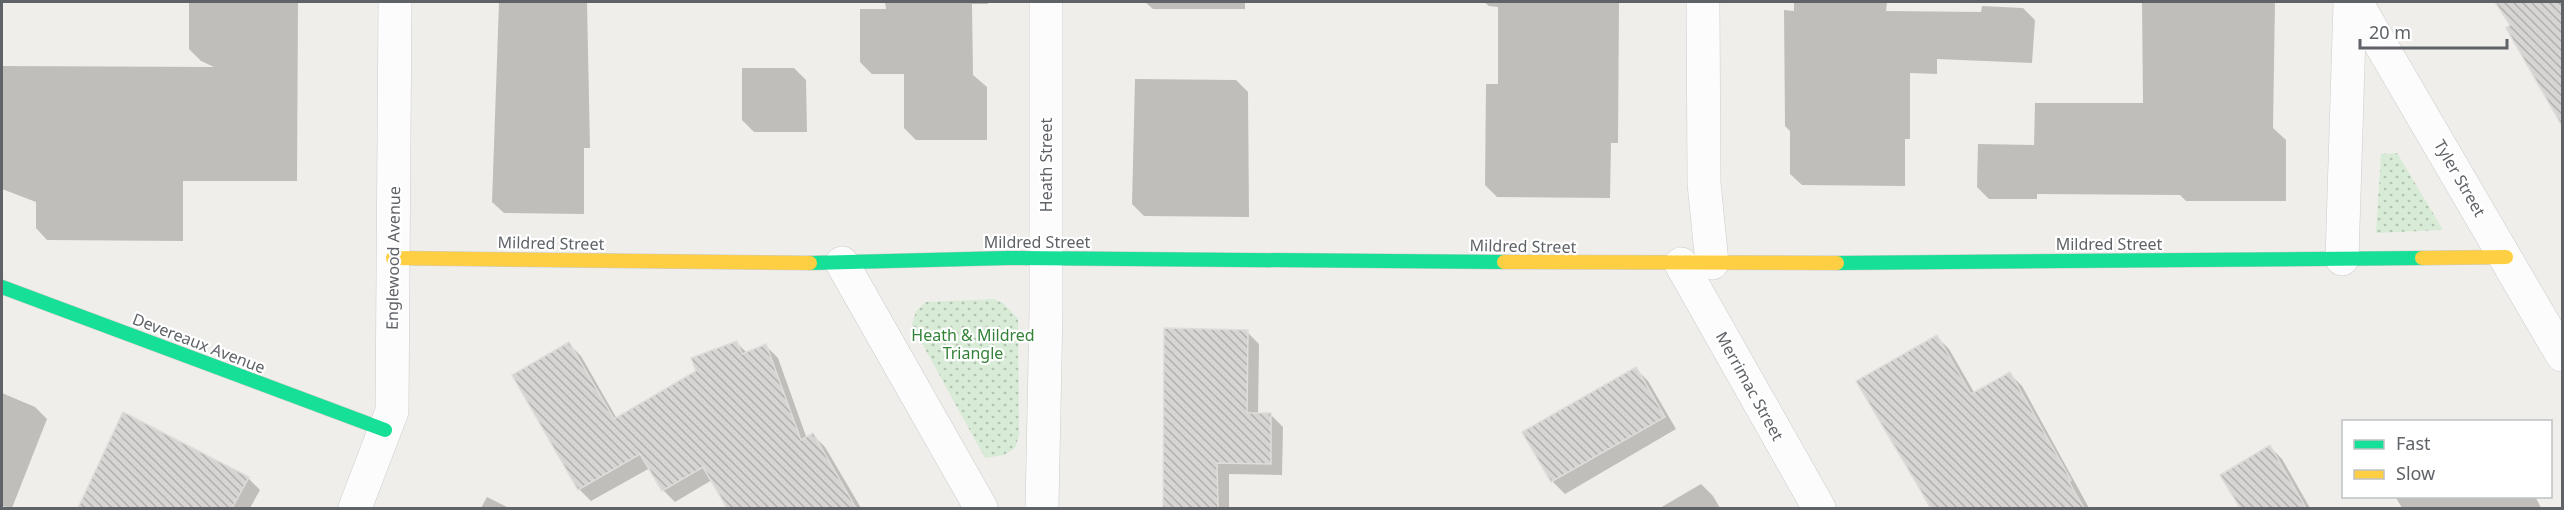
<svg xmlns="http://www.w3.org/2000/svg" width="2564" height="510" viewBox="0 0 2564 510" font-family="'Noto Sans',sans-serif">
  <defs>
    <pattern id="grass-dots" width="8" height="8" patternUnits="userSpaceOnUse" patternTransform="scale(1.5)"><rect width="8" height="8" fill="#d8ebd6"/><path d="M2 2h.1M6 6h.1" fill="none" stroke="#b2c2b1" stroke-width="1.8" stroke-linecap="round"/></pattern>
    <pattern id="building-back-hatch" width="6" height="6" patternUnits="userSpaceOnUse" patternTransform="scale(1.5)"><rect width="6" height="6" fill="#d6d5d3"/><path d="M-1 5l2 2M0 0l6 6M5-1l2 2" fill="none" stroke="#b1b0af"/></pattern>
  </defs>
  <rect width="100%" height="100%" fill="#efeeea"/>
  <g fill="url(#grass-dots)">
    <polygon points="2397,153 2443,230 2376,233 2381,154"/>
    <polygon points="994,299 1003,303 1018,319 1019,435 1015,448 1004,455 985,458 912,325 916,311 926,302"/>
  </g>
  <g fill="#0003">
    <polygon points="189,2 298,2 297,181 183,181 183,241 47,240 36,228 36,202 2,189 2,66 214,67 201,61 189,49"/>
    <polygon points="499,2 587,2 590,148 584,148 584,214 504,213 492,202"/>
    <polygon points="885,2 988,2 988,4 972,4 973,75 987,87 987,140 916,140 904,128 904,74 872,74 860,62 860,9 886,9"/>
    <polygon points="1145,2 1245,2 1245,9 1153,9"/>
    <polygon points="1484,2 1619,2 1618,143 1611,143 1610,198 1497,197 1485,185 1486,84 1498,84 1498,7 1489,6"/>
    <polygon points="1794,2 1887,2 1886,11 1981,12 1982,6 2023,8 2035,20 2032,63 1937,59 1937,74 1910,73 1910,139 1905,139 1905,186 1802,185 1790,174 1790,131 1785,126 1784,10 1794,11"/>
    <polygon points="2142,2 2275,2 2273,128 2286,140 2286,201 2186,201 2180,195 2037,194 2037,199 1989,199 1977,187 1978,144 2034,145 2035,103 2143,103"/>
    <polygon points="2497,2 2562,2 2562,124 2508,28 2512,26"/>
    <polygon points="742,68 794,68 806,80 807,132 754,132 742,120"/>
    <polygon points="1135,79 1236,80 1248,92 1249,217 1144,216 1132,204"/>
    <polygon points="1165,330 1247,332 1259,344 1258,415 1271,415 1283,427 1282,475 1229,474 1229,508 1165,508"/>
    <polygon points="1937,337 1949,349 1975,394 2010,374 2022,386 2089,508 1930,508 1858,381"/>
    <polygon points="737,343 747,353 766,346 778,358 807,439 813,435 825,447 861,508 729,508 712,480 675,502 663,490 650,468 591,501 579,489 514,375 569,344 581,356 617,419 698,372"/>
    <polygon points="1636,369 1648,381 1676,429 1565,494 1553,482 1524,433"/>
    <polygon points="2,393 35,407 47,419 12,508 2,506"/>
    <polygon points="123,415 248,478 260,490 250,508 79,508"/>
    <polygon points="2270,447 2282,459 2310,508 2242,508 2222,475"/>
    <polygon points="1701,484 1713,496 1720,508 1660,508"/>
    <polygon points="2395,496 2535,496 2541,508 2402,508"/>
    <polygon points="487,497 509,508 481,508"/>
  </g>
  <g fill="url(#building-back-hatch)" stroke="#deddd9" stroke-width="1.5">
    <polygon points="2495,2 2562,2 2562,126 2506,28 2510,25"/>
    <polygon points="1164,328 1248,330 1247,413 1271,413 1271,464 1217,463 1218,508 1163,508"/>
    <polygon points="1937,335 1971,394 2010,372 2071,480 2069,482 2084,508 1931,508 1856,381"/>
    <polygon points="737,341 742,354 766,344 801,440 813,433 856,508 727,508 703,467 662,491 640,454 578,490 512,375 569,342 614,419 696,371 691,358"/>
    <polygon points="1636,367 1665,417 1551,482 1522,432"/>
    <polygon points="123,412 249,477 232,508 78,508"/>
    <polygon points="2270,445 2306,508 2240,508 2220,475"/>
  </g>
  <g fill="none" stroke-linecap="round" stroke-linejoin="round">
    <defs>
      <g id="street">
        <polyline points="1703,2 1704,183 1712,263"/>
        <polyline points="2356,2 2562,355"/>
        <polyline points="2342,259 2350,2"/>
        <polyline points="842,263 981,508"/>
        <polyline points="1681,264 1819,508"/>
        <polyline points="355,508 392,411 395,2"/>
        <polyline points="1042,508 1046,311 1046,2"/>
      </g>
      <g id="fast">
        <polyline points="810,263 1008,258 1504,262"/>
        <polyline points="1837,263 2422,258"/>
        <polyline points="2,287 385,430"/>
      </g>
      <g id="slow">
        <polyline points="393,258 810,263"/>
        <polyline points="2422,258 2506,257"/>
        <polyline points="1504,262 1837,263"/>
      </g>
    </defs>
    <use href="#street" stroke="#cbcccc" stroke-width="34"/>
    <use href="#fast" stroke="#cacacb" stroke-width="15"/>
    <use href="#slow" stroke="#cacacb" stroke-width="15"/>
    <use href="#street" stroke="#fdfcfc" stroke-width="33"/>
    <use href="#fast" stroke="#16e098" stroke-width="14"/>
    <use href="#slow" stroke="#ffcf43" stroke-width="14"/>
  </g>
  <g text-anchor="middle" stroke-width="4.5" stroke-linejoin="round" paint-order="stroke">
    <g font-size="16" fill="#5f6368" stroke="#fff">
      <text transform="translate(1046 165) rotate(-90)" y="6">Heath Street</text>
      <text transform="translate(2460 178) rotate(60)" y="6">Tyler Street</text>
      <text x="1037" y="248">Mildred Street</text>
      <text transform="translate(551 243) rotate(1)" y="6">Mildred Street</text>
      <text x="2109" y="250">Mildred Street</text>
      <text transform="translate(1523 246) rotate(1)" y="6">Mildred Street</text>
      <text transform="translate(393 258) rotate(-89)" y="6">Englewood Avenue</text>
      <text transform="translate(199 343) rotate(21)" y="6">Devereaux Avenue</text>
      <text transform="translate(1750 386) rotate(61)" y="6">Merrimac Street</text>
    </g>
    <g font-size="16" fill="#348238" stroke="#fff">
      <text x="973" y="341">Heath &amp; Mildred<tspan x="973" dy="18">Triangle</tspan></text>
    </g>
  </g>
  <rect width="2564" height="510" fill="none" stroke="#5f6368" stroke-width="6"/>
  <rect x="2342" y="420" width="210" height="78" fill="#ffffff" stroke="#bfc1c3" stroke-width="1.5"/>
  <rect x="2354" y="440" width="30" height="9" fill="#16e098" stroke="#bfc1c3" stroke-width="1.5"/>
  <text x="2396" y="450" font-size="18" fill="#5f6368">Fast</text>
  <rect x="2354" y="470" width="30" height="9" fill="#ffcf43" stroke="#bfc1c3" stroke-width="1.5"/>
  <text x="2396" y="480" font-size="18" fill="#5f6368">Slow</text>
  <path d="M2360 39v9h147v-9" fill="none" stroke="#5f6368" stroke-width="3"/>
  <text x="2369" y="39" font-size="18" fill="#5f6368" stroke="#ffffff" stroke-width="4.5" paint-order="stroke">20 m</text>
</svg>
